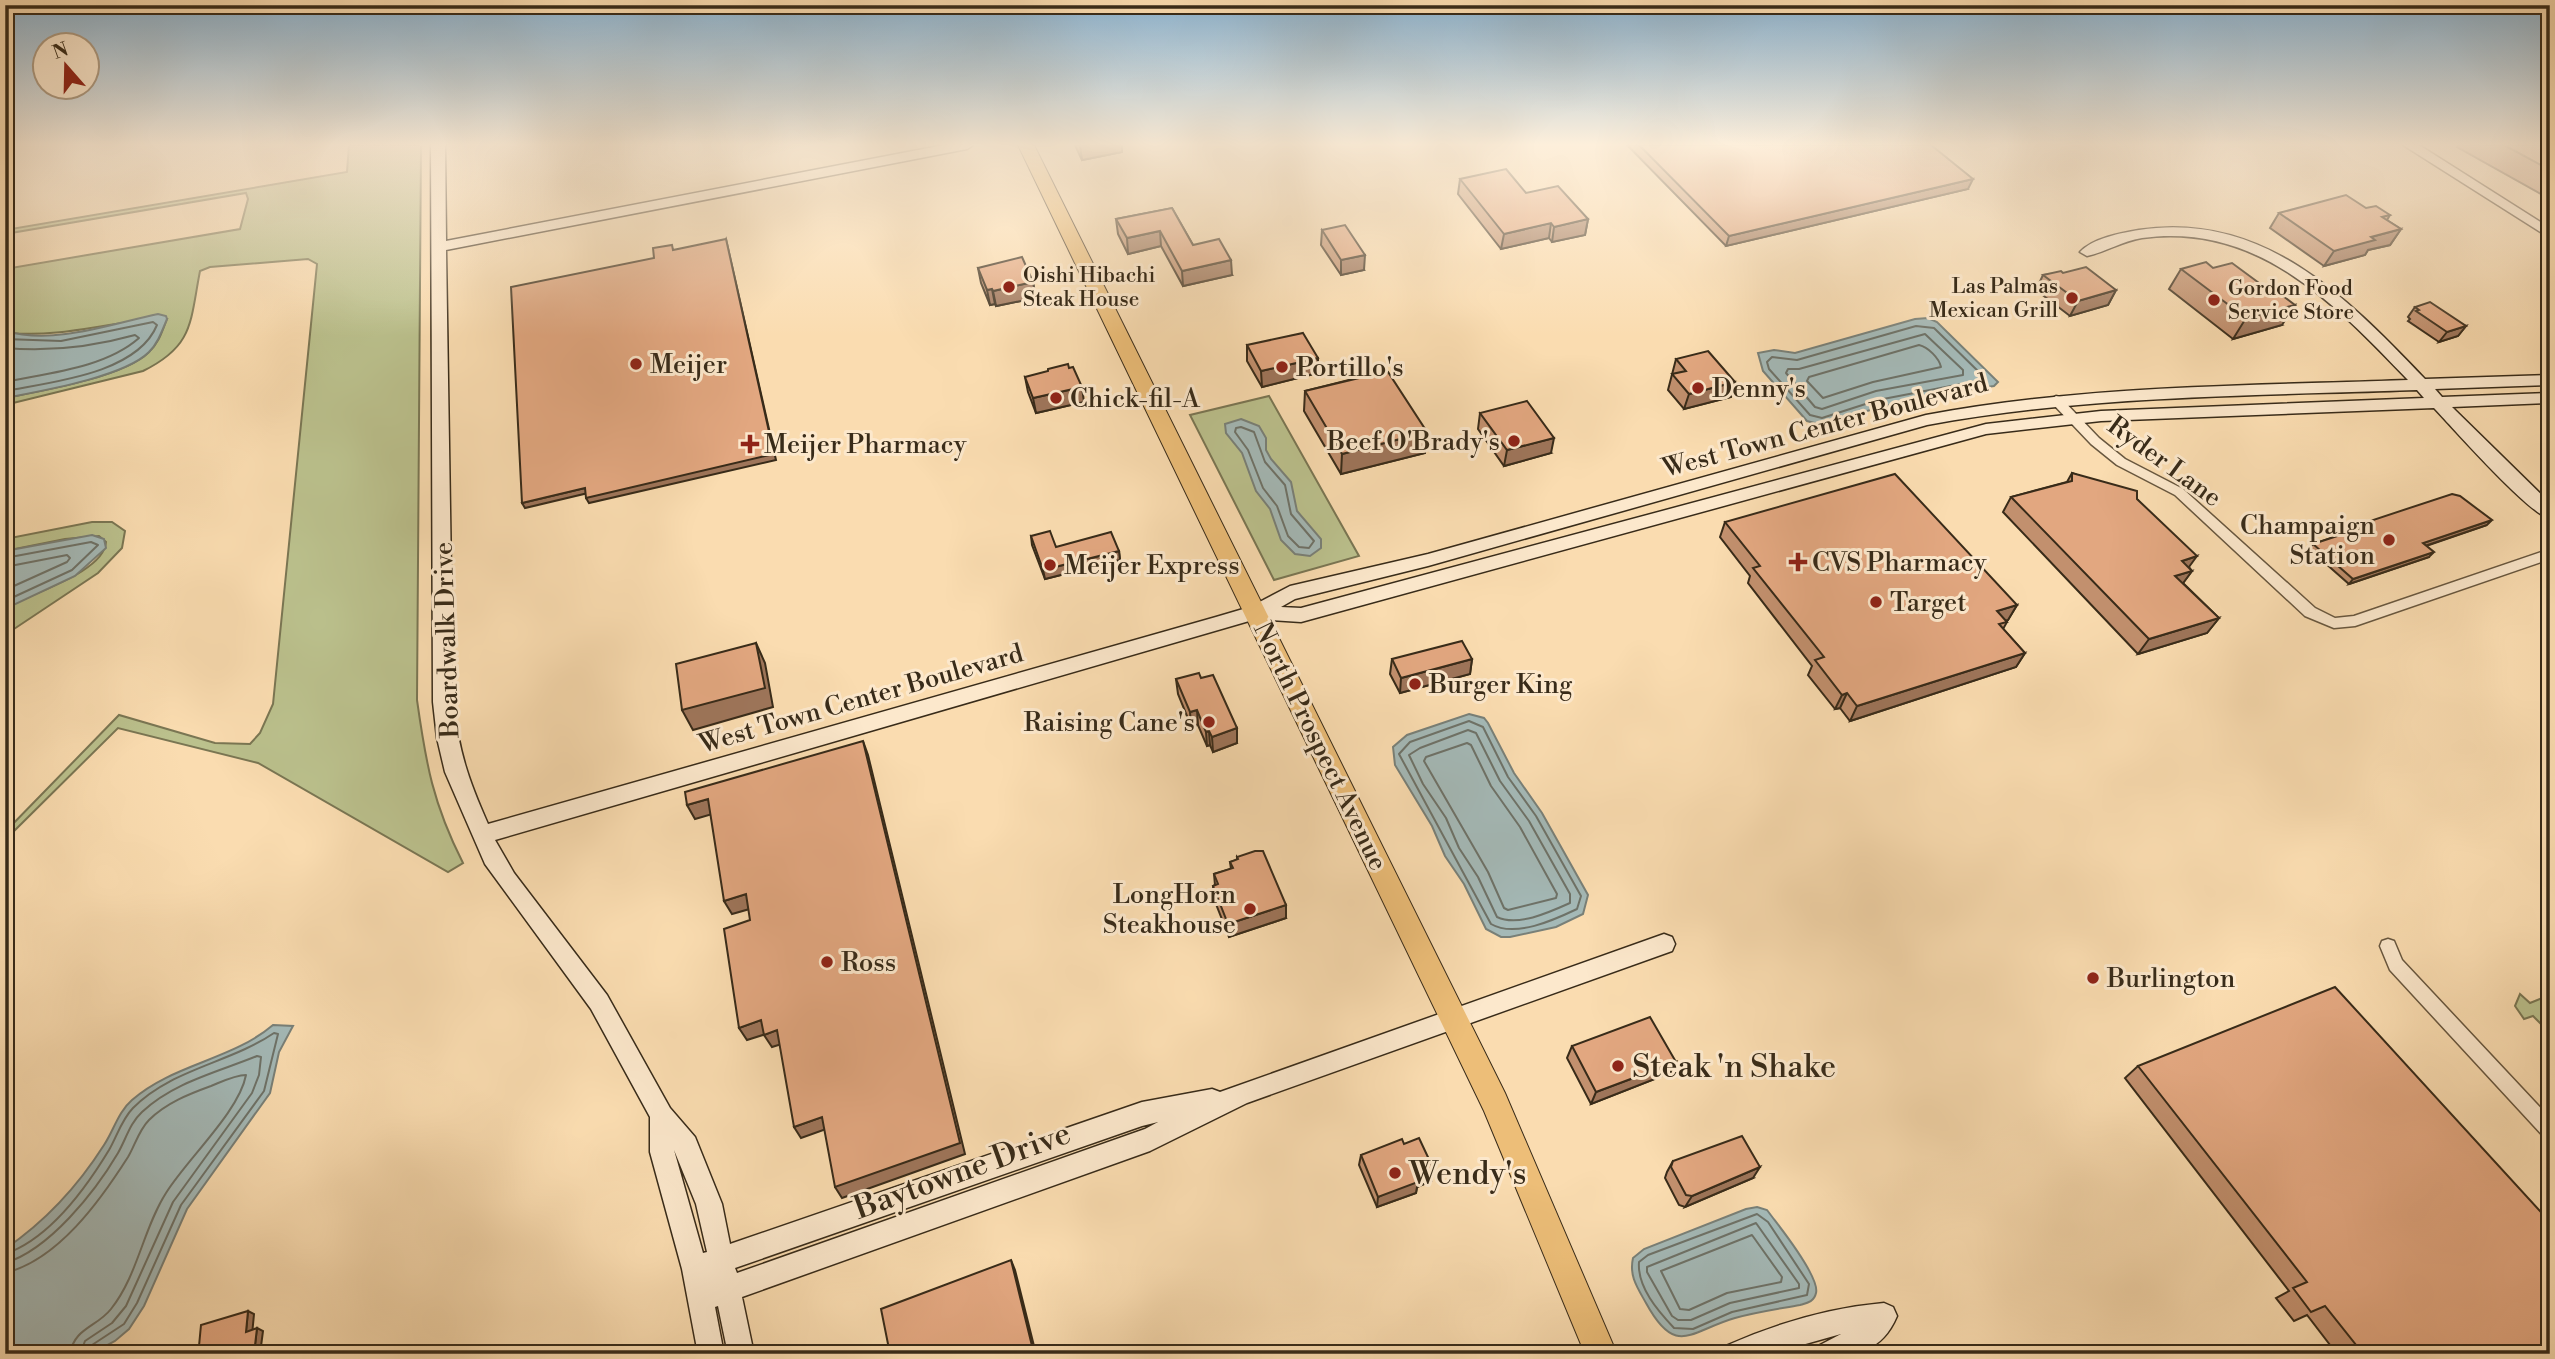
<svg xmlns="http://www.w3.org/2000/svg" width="2555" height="1359" viewBox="0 0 2555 1359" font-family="'Libre Bodoni',serif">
  <rect width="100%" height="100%" fill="#fadcb0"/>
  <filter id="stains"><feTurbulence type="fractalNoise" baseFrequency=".00286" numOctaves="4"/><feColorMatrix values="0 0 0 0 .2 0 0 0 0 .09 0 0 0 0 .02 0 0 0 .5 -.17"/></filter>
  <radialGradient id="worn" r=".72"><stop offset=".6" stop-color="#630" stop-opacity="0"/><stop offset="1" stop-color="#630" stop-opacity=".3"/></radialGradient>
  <g fill="#bbc18d" stroke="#7a7653" stroke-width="2">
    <path d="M349 145H421L417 700C426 764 433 804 463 863L448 872 258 763 118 728 5 840V832L119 715 215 743 250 744 260 733 273 704 317 264 308 259 210 267 200 271C190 322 194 346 143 371L5 405V398C41 391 124 377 149 352 159 343 162 331 167 319 112 320 67 338 10 333L5 331V269L240 229 248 199 246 193 5 234V230L347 172Z"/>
    <polygon points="1269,396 1359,556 1274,580 1190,415"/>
    <path d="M92 522H112L125 531 122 548 98 573 5 635V609C29 593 104 573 106 542L99 536 65 539 5 551V539Z"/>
    <polygon points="2520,994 2530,1003 2550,995 2550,1033 2533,1016 2524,1019 2515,1006"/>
  </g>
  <g fill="#a4b9b7" stroke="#798078" stroke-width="2">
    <path d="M158 314 166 316 167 319C162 331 158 343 149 352 124 377 41 391 5 398V331C55 345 110 324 158 314Z"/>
    <polygon points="1928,318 1937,322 1998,382 1994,386 1933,395 1880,407 1822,425 1807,421 1763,371 1758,353 1774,350 1795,353 1915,319"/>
    <polygon points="1241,419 1259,426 1266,438 1266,450 1271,459 1291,482 1297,511 1321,539 1321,548 1310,556 1295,554 1281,540 1270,509 1256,491 1242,453 1226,433 1225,424"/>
    <polygon points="92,535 104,539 106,548 75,576 5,609 5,551"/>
    <polygon points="1469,714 1484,718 1488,723 1514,773 1542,813 1588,895 1583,914 1556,927 1510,937 1501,937 1486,929 1464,884 1445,856 1432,826 1395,765 1393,747 1407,735"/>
    <path d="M273 1025 293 1026 279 1052 270 1093 187 1209 144 1306 129 1329 115 1341 91 1354H5V1249C46 1221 78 1186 104 1145 114 1130 118 1112 132 1100 173 1064 232 1060 273 1025Z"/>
    <path d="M1757 1207 1767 1210 1773 1218C1783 1231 1820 1278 1816 1293 1814 1302 1807 1303 1800 1305 1778 1309 1756 1312 1735 1318 1690 1331 1676 1358 1646 1303 1637 1287 1629 1276 1633 1258L1644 1249 1746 1209Z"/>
  </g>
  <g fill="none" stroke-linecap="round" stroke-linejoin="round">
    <g stroke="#6e7268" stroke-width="2">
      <polygon points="1916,326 1934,328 1982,375 1982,380 1878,400 1822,418 1810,415 1769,369 1767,362 1772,357 1797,360"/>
      <polygon points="1925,334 1963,370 1963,375 1876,391 1822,409 1815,407 1786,373 1788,369 1799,369"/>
      <path d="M5 339 61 341 153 322 157 325C137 374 51 382 5 391"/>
      <path d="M1919 345C1928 347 1939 358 1941 367L1873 382 1823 398 1807 381 1809 377Z"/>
      <path d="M5 348C50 352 92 347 135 335L139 338C105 368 48 373 5 382"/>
      <polygon points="1241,427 1254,432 1265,462 1285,485 1291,514 1314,541 1309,548 1299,547 1288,536 1277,506 1263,488 1248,450 1235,432 1236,428"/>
      <polyline points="5,558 91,542 98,545 72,570 5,601"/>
      <polyline points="5,567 67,555 70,558 67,562 5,590"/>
      <path d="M1469 721 1483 727 1508 777 1536 816 1581 896 1577 909C1554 920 1515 938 1491 924L1399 754 1410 742Z"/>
      <path d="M1468 730 1476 733 1500 781 1529 821 1570 894V903C1550 912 1518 927 1497 917L1478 877 1459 848 1446 818 1423 784 1409 755 1420 748Z"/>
      <polygon points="1467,743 1471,745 1491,786 1520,827 1557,894 1556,898 1508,910 1504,908 1488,872 1424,761 1426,757"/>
      <path d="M1757 1214 1768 1222 1809 1284 1807 1295 1732 1312 1693 1329 1674 1328C1658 1311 1637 1287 1639 1262L1648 1255Z"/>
      <polygon points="1756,1223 1799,1284 1799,1288 1730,1303 1691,1320 1678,1320 1672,1316 1647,1272 1647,1267"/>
      <polygon points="1752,1235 1782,1277 1781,1282 1727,1293 1689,1310 1680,1309 1661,1271"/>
      <path d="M5 1254C49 1239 86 1188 109 1150 117 1136 122 1119 133 1108 171 1069 230 1063 274 1033L278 1034 264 1091 181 1205 137 1303 124 1324 92 1345 89 1354"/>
      <path d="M5 1263C49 1250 95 1192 118 1153 126 1139 130 1123 142 1112 174 1082 218 1072 257 1056L261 1057 259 1075 252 1093 173 1202 126 1306 112 1323 85 1341 80 1354"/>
      <path d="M5 1273C58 1260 100 1201 128 1157 135 1145 139 1130 149 1120 166 1103 189 1094 211 1086 221 1082 235 1075 246 1075 239 1112 187 1159 166 1193 143 1229 138 1275 111 1309 97 1327 74 1328 70 1354"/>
    </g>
    <defs>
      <g id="street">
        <polygon points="2056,396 2060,397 2099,438 2125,459 2183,489 2315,608 2335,618 2354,616 2550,549 2550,559 2355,626 2334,628 2305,616 2175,495 2117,465 2091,444 2052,403 2050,400"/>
        <polygon points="2388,939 2394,941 2402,960 2550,1118 2550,1139 2544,1137 2390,970 2380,946 2382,941"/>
      </g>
      <g id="secondary">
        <path d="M431 145H445L446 241 944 145H973L967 149 446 250 453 702C459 752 468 779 488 824L1216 617 1250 607 1290 586 1428 554 1926 415C2085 385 2247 386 2408 380 2335 304 2258 222 2142 238 2122 241 2106 252 2087 256L2080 252C2093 238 2121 233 2139 230 2264 211 2347 298 2425 379L2550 375V385L2435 389 2442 397 2550 393V403L2452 407 2550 503V519C2528 513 2454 429 2434 408L2101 421 1986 434 1301 622 1256 619 495 840 514 873 607 995 670 1108 695 1137 722 1204 730 1244 1142 1102 1212 1089 1220 1092 1664 934 1672 937 1675 944 1672 951 1247 1103 1150 1151 742 1297 754 1354H728L718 1306 715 1307 724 1354H698L682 1269 650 1152V1117L591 1009 485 864 445 772 437 738 433 702ZM2417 390 2424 398 2101 411 1986 424 1301 608 1281 607 1295 599 1428 566 1927 425C2088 395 2253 396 2417 390ZM1158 1122 1145 1129 737 1273 735 1268 1142 1126ZM674 1150 696 1204 707 1252 703 1253Z"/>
        <polygon points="2403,145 2419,145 2550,228 2550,238"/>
        <path d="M1884 1303 1893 1307 1897 1316C1880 1356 1853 1354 1816 1354L1820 1345 1841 1334 1770 1354H1724L1728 1345C1778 1323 1829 1308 1884 1303Z"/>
      </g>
      <polygon id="primary" points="1018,145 1034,145 1505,1093 1617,1354 1585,1354 1484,1111"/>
    </defs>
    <use href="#street" stroke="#68573f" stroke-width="3"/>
    <use href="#secondary" stroke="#382b19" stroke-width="3"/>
    <use href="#primary" stroke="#382b19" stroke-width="2"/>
    <use href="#street" fill="#fce8cc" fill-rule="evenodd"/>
    <use href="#secondary" fill="#fce8cc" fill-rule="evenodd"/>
    <use href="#primary" fill="#edbe78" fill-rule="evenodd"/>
  </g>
  <g fill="#c2906e" stroke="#382b19" stroke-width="2">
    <polygon points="1075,145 1122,145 1122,152 1082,160"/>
    <polygon points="1627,145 1931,145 1968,189 1726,246"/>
    <polygon points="2459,145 2550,145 2550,199 2457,147"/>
    <polygon points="1460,179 1526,193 1588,219 1585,235 1552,242 1549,238 1501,249 1458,194"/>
    <polygon points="1172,208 1193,245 1232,275 1183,286 1161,246 1128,254 1118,234 1116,219"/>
    <polygon points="2366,208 2390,215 2387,220 2401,229 2390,245 2368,250 2365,255 2324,266 2270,228 2279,213"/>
    <polygon points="1322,230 1364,270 1341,275 1321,245"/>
    <polygon points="978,268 1033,282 1036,298 996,306 995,304 990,305 981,283"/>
    <polygon points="2181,269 2282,325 2233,339 2169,289"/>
    <polygon points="2063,273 2116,290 2108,305 2070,316 2036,290 2043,275"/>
    <polygon points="2415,307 2466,326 2458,336 2439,342 2408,321 2410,319 2408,317"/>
    <polygon points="1247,345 1318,358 1318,373 1262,387 1247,361"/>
    <polygon points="1676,359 1735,382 1731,397 1684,409 1668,390"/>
    <polygon points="1354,369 1376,375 1427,432 1425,453 1341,474 1304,411 1305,391 1353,379"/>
    <polygon points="1025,377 1084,402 1036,413 1028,392"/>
    <polygon points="1480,413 1551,453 1504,466 1478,429"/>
    <polygon points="2072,473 2137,499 2192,571 2183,583 2219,618 2207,633 2138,654 2003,512 2011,497 2067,482"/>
    <polygon points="1725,522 2017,605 2008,620 2006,620 2007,622 2003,629 2025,653 2016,667 1850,721 1840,708 1835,709 1808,675 1812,666 1748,583 1750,576 1720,537"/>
    <polygon points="2364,523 2487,525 2426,546 2429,557 2349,584 2309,549 2313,544 2361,528 2360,528"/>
    <polygon points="1031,536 1056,547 1119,551 1120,560 1045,579 1032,545"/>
    <polygon points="1392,659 1472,659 1470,674 1400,693 1390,674"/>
    <polygon points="1201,678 1237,743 1213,752 1210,745 1207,746 1198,725 1191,726 1178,694 1176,679"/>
    <polygon points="1237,857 1286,918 1229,937 1214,899 1213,886 1215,885 1214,874 1231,869 1230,862 1237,860"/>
    <polygon points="1572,1046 1670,1073 1591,1104 1567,1058"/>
    <polygon points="2138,1066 2550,1354 2337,1354 2307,1315 2294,1321 2276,1298 2289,1291 2125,1078"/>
    <polygon points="1404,1144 1431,1181 1417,1187 1416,1193 1377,1207 1359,1165 1361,1155"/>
    <polygon points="1673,1161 1753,1178 1685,1207 1679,1205 1665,1178 1667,1172"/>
  </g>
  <g fill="#9e755a" stroke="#382b19" stroke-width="2">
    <polygon points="1080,145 1122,145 1122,152 1082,160"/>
    <polygon points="1973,179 1968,189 1726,246 1729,236"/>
    <polygon points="1588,219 1585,235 1552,242 1554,227"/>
    <polygon points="1551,223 1549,238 1501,249 1504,234"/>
    <polygon points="2401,229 2390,245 2368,250 2365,255 2324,266 2334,251 2371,237"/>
    <polygon points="1160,231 1161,246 1128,254 1127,238"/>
    <polygon points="726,239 776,460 589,503 586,498"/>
    <polygon points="1365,255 1364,270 1341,275 1341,260"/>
    <polygon points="1231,260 1232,275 1183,286 1182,271"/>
    <polygon points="1033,282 1036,298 996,306 993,291"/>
    <polygon points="992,289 995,304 990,305 987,290"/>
    <polygon points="2116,290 2108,305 2070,316 2078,301"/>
    <polygon points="2295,305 2282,325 2233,339 2246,318"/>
    <polygon points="2466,326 2458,336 2439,342 2447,332"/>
    <polygon points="1318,358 1318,373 1262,387 1261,371"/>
    <polygon points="1735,382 1731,397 1684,409 1689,394"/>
    <polygon points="1082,387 1084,402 1036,413 1033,398"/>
    <polygon points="1427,432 1425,453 1341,474 1342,454"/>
    <polygon points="1554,438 1551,453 1504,466 1507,450"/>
    <polygon points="585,488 588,493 525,508 522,503"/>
    <polygon points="2492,520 2487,525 2419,548 2423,543"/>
    <polygon points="1119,551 1120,560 1045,579 1043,570"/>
    <polygon points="2434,552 2429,557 2349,584 2353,579"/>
    <polygon points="2197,556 2186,571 2182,561"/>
    <polygon points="2192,571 2181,586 2175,576"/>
    <polygon points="2017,605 2008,620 1989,626 1997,611"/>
    <polygon points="2219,618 2207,633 2138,654 2149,639"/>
    <polygon points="756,643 765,663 773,707 693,730 682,710"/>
    <polygon points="2025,653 2016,667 1850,721 1857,706"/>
    <polygon points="1472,659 1470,674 1400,693 1401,678"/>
    <polygon points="1847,693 1840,708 1835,709 1842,695"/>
    <polygon points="1197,710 1198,725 1191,726 1190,712"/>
    <polygon points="1237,728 1237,743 1213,752 1212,737"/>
    <polygon points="1209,731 1210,745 1207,746 1206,732"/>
    <polygon points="863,741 868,755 965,1154 842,1198 835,1187"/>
    <polygon points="708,799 716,813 695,819 687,805"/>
    <polygon points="746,894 753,908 732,914 724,901"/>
    <polygon points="1286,905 1286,918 1229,937 1228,924"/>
    <polygon points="761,1020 769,1033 747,1040 739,1028"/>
    <polygon points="777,1030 785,1043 772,1047 764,1035"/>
    <polygon points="1676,1062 1670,1073 1591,1104 1596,1092"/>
    <polygon points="822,1117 829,1128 801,1138 794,1127"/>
    <polygon points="1760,1167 1753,1178 1685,1207 1692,1196"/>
    <polygon points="1434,1170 1431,1181 1417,1187 1416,1193 1377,1207 1378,1197 1416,1177"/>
    <polygon points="1011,1260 1015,1270 1036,1354 1034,1354"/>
    <polygon points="248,1311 254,1314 252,1335 246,1332"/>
    <polygon points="257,1328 263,1331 260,1354 254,1354"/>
  </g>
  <g fill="#e2a780" stroke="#382b19" stroke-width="2">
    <polygon points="1639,145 1931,145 1973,179 1729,236"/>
    <polygon points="2504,145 2550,145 2550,170"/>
    <polygon points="1506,169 1526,193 1558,186 1588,219 1554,227 1551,223 1504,234 1460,179"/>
    <polygon points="2346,195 2366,208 2376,206 2390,215 2382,217 2401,229 2371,237 2375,240 2334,251 2279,213"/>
    <polygon points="1172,208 1193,245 1219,239 1231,260 1182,271 1160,231 1127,238 1116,219"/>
    <polygon points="1345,225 1365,255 1341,260 1322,230"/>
    <polygon points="726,239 774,454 586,498 585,488 522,503 511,287 654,258 653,248 672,245 673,250"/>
    <polygon points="1022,257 1033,282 993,291 992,289 987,290 978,268"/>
    <polygon points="2206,262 2213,268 2232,263 2274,294 2279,293 2295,305 2246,318 2181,269"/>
    <polygon points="2086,267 2116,290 2078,301 2043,275 2061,271 2063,273"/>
    <polygon points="2430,302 2466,326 2447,332 2416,311 2419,310 2415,307"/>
    <polygon points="1303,333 1318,358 1261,371 1247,345"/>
    <polygon points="1708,351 1735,382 1689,394 1672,374 1686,371 1676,359"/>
    <polygon points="1068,364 1069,368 1073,367 1082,387 1033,398 1025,377 1048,371 1048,369"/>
    <polygon points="1370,365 1376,375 1388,372 1427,432 1342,454 1305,391 1359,378 1354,369"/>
    <polygon points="1527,401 1554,438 1507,450 1480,413"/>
    <polygon points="2072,473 2137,491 2137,499 2197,556 2182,561 2192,571 2175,576 2219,618 2149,639 2011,497 2072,481"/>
    <polygon points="1895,474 2017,605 1997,611 2007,622 1999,624 2025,653 1857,706 1847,693 1842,695 1815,660 1824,657 1753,568 1760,566 1725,522"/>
    <polygon points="2452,494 2460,496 2492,520 2423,543 2434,552 2353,579 2313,544 2368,526 2364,523"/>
    <polygon points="1050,531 1056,547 1111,532 1119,551 1043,570 1031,536"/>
    <polygon points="1462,641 1472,659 1401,678 1392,659"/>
    <polygon points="756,643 765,688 682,710 676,664"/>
    <polygon points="1199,673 1201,678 1213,675 1237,728 1212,737 1209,731 1206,732 1197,710 1190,712 1176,679"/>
    <polygon points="863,741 960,1143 835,1187 822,1117 794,1127 777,1030 764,1035 761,1020 739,1028 724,929 750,920 746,894 724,901 708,799 687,805 685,792"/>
    <polygon points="1255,851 1263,851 1286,905 1228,924 1213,886 1218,884 1214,874 1233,868 1230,862 1238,859 1237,857"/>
    <polygon points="2335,987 2550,1222 2550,1354 2352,1354 2360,1350 2325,1306 2311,1312 2293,1288 2307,1282 2138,1066"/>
    <polygon points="1650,1017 1676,1062 1596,1092 1572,1046"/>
    <polygon points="1742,1136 1760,1167 1692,1196 1686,1195 1671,1167 1673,1161"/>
    <polygon points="1419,1138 1434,1170 1416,1177 1418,1182 1378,1197 1361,1155 1402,1139 1404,1144"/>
    <polygon points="1011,1260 1034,1354 890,1354 881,1309"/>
    <polygon points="248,1311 246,1332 257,1328 254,1354 187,1354 188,1349 199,1346 201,1325"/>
  </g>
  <linearGradient id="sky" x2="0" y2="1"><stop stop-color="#8db6d4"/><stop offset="0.43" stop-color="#fdefdb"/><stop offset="1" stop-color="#fdefdb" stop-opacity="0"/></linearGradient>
  <rect width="2555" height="336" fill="url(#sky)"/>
  <g fill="#8f2418" stroke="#fce8cc" stroke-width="2.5">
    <circle cx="1009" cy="287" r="7"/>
    <circle cx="2072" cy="298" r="7"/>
    <circle cx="2214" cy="300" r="7"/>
    <circle cx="636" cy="364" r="7"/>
    <circle cx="1282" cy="367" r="7"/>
    <circle cx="1698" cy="388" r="7"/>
    <circle cx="1056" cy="398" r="7"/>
    <circle cx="1514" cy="441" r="7"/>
    <path d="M746.5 433.5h7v7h7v7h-7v7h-7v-7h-7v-7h7z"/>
    <circle cx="2389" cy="540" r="7"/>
    <path d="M1794.5 551.5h7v7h7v7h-7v7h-7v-7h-7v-7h7z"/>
    <circle cx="1050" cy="565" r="7"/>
    <circle cx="1876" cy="602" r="7"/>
    <circle cx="1415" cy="684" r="7"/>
    <circle cx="1209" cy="722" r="7"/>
    <circle cx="1250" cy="909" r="7"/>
    <circle cx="827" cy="962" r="7"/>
    <circle cx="2093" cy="978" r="7"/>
    <circle cx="1618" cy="1066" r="7"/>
    <circle cx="1395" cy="1173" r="7"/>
  </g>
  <g text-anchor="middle" stroke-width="6" stroke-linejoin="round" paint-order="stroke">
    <g font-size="21" fill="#382b19" stroke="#fce8cc" text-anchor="start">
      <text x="1023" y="282">Oishi Hibachi<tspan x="1023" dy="24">Steak House</tspan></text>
      <text x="2058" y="293" text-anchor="end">Las Palmas<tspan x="2058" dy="24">Mexican Grill</tspan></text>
      <text x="2228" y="295">Gordon Food<tspan x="2228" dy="24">Service Store</tspan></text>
    </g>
    <g font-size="26" fill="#382b19" stroke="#fce8cc" text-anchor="start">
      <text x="650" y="373">Meijer</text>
      <text x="1296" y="376">Portillo's</text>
      <text x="1712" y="397">Denny's</text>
      <text x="1070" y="407">Chick-fil-A</text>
      <text x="1500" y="450" text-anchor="end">Beef O'Brady's</text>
      <text x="764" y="453">Meijer Pharmacy</text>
      <text x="2375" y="534" text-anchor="end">Champaign<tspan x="2375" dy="30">Station</tspan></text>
      <text x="1812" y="571">CVS Pharmacy</text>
      <text x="1064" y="574">Meijer Express</text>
      <text x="1890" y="611">Target</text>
      <text x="1429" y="693">Burger King</text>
      <text x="1195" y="731" text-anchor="end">Raising Cane's</text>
      <text x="1236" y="903" text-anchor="end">LongHorn<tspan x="1236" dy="30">Steakhouse</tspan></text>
      <text x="841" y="971">Ross</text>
      <text x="2107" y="987">Burlington</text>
    </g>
    <g font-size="26" fill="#382b19" stroke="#fce8cc">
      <text transform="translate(1825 425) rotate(-15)" y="9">West Town Center Boulevard</text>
      <text transform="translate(2165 461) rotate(36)" y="9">Ryder Lane</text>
      <text transform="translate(446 640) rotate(-92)" y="9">Boardwalk Drive</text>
      <text transform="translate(861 698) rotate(-16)" y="9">West Town Center Boulevard</text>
      <text transform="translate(1321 746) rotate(64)" y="9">North Prospect Avenue</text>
    </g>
    <g font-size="32" fill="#382b19" stroke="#fce8cc" text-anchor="start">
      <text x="1632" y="1077">Steak 'n Shake</text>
      <text x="1409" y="1184">Wendy's</text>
    </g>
    <g font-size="32" fill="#382b19" stroke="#fce8cc">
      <text transform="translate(962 1170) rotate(-20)" y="11">Baytowne Drive</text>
    </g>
  </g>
  <rect width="2555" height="1359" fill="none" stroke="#fadcb0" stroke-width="28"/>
  <rect x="7" y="7" width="2541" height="1345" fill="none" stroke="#382b19" stroke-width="3.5"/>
  <rect x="14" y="14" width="2527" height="1331" fill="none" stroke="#382b19" stroke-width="2"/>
  <g transform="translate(66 66) rotate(340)"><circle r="33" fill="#fce8cc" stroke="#ae9c84" stroke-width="2"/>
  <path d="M0-5L12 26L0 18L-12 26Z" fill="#8f2418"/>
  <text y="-10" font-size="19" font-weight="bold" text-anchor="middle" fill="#382b19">N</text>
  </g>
  <rect width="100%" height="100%" filter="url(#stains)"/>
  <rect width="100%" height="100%" fill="url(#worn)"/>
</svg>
